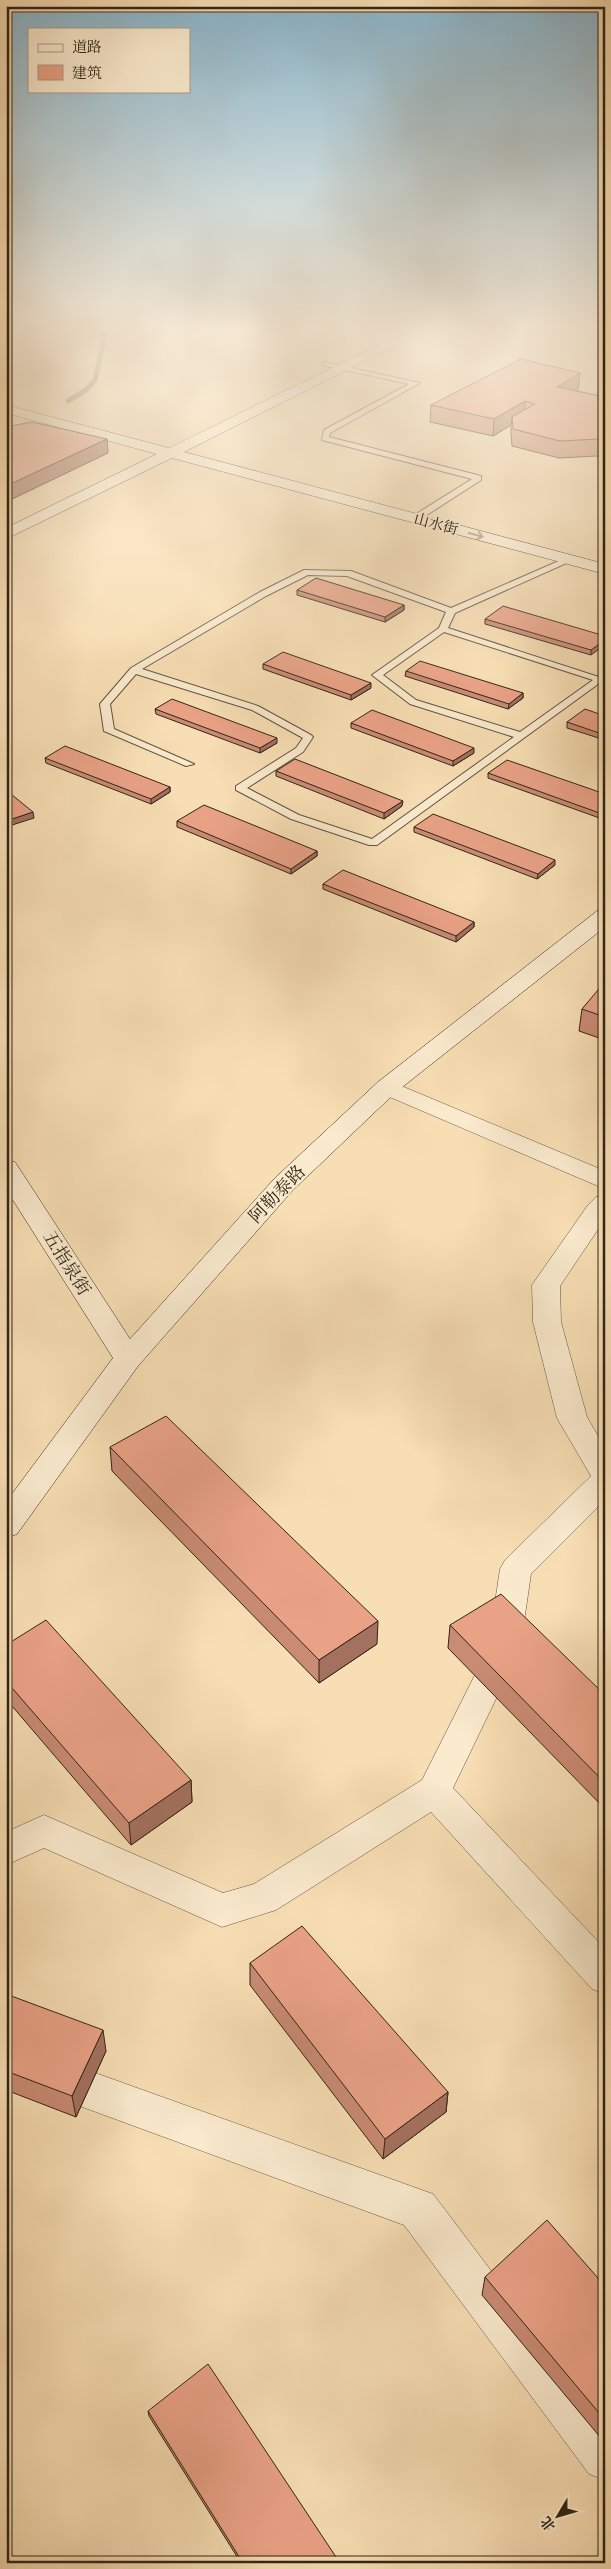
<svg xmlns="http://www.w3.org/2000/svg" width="611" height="2569" viewBox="0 0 611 2569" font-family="'IM FELL DW Pica','Noto Serif SC',serif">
  <rect width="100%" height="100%" fill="#f8deb4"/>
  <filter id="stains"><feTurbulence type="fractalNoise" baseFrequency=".004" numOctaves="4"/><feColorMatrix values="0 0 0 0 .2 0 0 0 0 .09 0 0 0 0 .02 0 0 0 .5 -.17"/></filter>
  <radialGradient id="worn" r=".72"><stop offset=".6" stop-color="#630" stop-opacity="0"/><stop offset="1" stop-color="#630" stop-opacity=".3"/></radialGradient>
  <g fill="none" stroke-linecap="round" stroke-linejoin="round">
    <polyline stroke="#71806f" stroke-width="5" points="68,401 86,390 95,380 107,326"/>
    <defs>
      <g id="lane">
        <polygon points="324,362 420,383 330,433 329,437 481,476 481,480 419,520 413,520 413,516 472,479 322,440 324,430 409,384 322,365"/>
        <path d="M568 557H571V561L455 613 448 628 605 679 377 845H369L291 819 236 790V786L296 748 303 738 252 710 136 674 110 704 114 729 194 764 186 766 104 731 100 704 131 668 260 592 304 570 351 571 451 608ZM308 575 347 576 446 612 439 628 372 675 410 704 514 737 372 839 299 815 247 788 303 752 313 737 311 735 258 706 142 669 266 596ZM444 632 593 680 520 732 416 700 383 675Z"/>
      </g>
      <g id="street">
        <polygon points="387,1080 605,1171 605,1189 378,1092 375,1087 378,1082"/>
        <polygon points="605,1195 605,1219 560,1286 561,1322 587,1417 605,1448 605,1500 531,1574 520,1649 453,1788 605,1949 605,1994 592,1989 431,1812 276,1910 222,1927 44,1848 6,1865 6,1832 44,1815 223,1893 254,1884 422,1780 488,1649 500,1569 505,1560 591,1476 557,1418 533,1322 532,1285 588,1205 596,1197"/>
        <polygon points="6,2041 433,2194 605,2421 605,2480 589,2474 404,2225 6,2079"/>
      </g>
      <g id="secondary">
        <polygon points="417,326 434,326 184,452 605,564 605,574 172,458 6,539 6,528 157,454 6,413 6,405 169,448"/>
        <polygon points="537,326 563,326 605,335 605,343 543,330"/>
        <polygon points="605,909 605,927 396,1092 293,1190 138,1366 17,1534 6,1538 6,1502 113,1358 6,1189 6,1160 15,1162 130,1339 275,1178 378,1082 597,911"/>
      </g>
    </defs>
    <use href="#lane" stroke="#62533e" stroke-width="2"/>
    <use href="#street" stroke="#62533e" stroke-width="1"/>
    <use href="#secondary" stroke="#302517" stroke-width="1"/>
    <use href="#lane" fill="#faeace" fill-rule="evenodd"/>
    <use href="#street" fill="#faeace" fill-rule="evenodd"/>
    <use href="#secondary" fill="#faeace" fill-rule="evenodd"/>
  </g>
  <g fill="#c98b74" stroke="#302517">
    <polygon points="580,373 578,390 577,391 605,397 605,458 596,456 559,458 512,446 511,434 511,425 493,436 430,422 431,405"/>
    <polygon points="297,590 404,605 404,610 385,622 297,595"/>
    <polygon points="485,619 605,636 591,655 485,624"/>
    <polygon points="263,664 371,688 351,700 263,669"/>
    <polygon points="406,671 523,693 523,698 508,709 405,676"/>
    <polygon points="155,709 277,743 260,753 156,714"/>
    <polygon points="605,716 605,740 567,728 567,722"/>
    <polygon points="351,723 474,753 453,766 351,728"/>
    <polygon points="45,758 170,787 170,792 151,804 46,763"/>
    <polygon points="276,771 402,806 384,819 276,776"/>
    <polygon points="488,773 605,794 605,820 488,778"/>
    <polygon points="177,821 317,851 317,856 291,874 177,827"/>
    <polygon points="414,827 555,865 537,879 414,832"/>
    <polygon points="323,884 474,922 474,927 456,942 323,889"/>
    <polygon points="605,985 605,1040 579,1031 582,1009"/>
    <polygon points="110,1447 377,1644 319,1683 112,1471"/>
    <polygon points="450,1625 605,1695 605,1809 448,1648"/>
    <polygon points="6,1645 191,1780 192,1802 131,1845 6,1699"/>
    <polygon points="250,1963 448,2092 446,2112 383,2159 250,1985"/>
    <polygon points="6,1994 106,2051 76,2117 6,2090"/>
    <polygon points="485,2277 605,2286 605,2443 482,2295"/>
    <polygon points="148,2411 340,2563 241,2563 149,2416"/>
  </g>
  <g fill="#a4715e" stroke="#302517">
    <polygon points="580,373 578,390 556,403 557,387"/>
    <polygon points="525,401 524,418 512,417 511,425 493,436 494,419"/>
    <polygon points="107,439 108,453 6,502 6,486"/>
    <polygon points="404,605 404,610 385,622 385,617"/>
    <polygon points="605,640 605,645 591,655 591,650"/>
    <polygon points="371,683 371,688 351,700 351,695"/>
    <polygon points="523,693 523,698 508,709 509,704"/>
    <polygon points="277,738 277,743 260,753 260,748"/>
    <polygon points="474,748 474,753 453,766 453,761"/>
    <polygon points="170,787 170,792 151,804 151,799"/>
    <polygon points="403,801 402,806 384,819 384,813"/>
    <polygon points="33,812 34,818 6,827 6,821"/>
    <polygon points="317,851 317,856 291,874 291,869"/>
    <polygon points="555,860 555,865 537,879 538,874"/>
    <polygon points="474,922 474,927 456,942 456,936"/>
    <polygon points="378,1621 377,1644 319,1683 319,1660"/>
    <polygon points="191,1780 192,1802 131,1845 129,1823"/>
    <polygon points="103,2030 106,2051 76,2117 72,2096"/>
    <polygon points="448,2092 446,2112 383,2159 385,2139"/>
  </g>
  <g fill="#eaa287" stroke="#302517">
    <polygon points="521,359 580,373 557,387 605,397 605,440 598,439 560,441 513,429 512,417 535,404 525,401 494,419 431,405"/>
    <polygon points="32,422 107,439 6,486 6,427"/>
    <polygon points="316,578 404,605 385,617 297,590"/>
    <polygon points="503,606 605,636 605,640 591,650 485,619"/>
    <polygon points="283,652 371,683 351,695 263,664"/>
    <polygon points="420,661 523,693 509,704 406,671"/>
    <polygon points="172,699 277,738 260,748 155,709"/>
    <polygon points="585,709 605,716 605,735 567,722"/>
    <polygon points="372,710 474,748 453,761 351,723"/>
    <polygon points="65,746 170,787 151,799 45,758"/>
    <polygon points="295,759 403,801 384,813 276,771"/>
    <polygon points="507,760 605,794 605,815 488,773"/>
    <polygon points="6,790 33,812 6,821"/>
    <polygon points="204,805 317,851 291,869 177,821"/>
    <polygon points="433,814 555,860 538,874 414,827"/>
    <polygon points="343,870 474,922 456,936 323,884"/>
    <polygon points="603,984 605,985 605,1017 582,1009"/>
    <polygon points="166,1416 378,1621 319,1660 110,1447"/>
    <polygon points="501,1594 605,1695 605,1783 450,1625"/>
    <polygon points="46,1620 191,1780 129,1823 6,1681 6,1645"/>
    <polygon points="302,1926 448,2092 385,2139 250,1963"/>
    <polygon points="6,1994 103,2030 72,2096 6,2071"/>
    <polygon points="547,2220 605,2286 605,2420 485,2277"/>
    <polygon points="208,2364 340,2563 243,2563 148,2411"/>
  </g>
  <defs><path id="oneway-shaft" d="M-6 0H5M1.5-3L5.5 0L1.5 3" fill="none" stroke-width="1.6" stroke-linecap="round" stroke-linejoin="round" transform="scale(1.25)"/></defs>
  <use stroke="#9f917c" href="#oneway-shaft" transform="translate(476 535) rotate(15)"/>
  <linearGradient id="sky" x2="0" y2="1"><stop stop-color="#8ab7cf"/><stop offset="0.48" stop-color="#fcf0dd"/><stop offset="1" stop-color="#fcf0dd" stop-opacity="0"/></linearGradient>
  <rect width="611" height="686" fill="url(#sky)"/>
  <g text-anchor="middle" stroke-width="4" stroke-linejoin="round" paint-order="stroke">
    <g font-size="15" fill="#302517" stroke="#faeace">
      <text transform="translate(436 524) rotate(15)" y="5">山水街</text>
    </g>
    <g font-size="18" fill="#302517" stroke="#faeace">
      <text transform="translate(277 1194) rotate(-46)" y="6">阿勒泰路</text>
      <text transform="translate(67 1263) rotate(58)" y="6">五指泉街</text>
    </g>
  </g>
  <rect width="611" height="2569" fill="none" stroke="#f8deb4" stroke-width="25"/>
  <rect x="8" y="8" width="596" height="2554" fill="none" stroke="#302517" stroke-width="2.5"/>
  <rect x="12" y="12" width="586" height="2544" fill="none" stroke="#302517"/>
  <rect x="28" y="28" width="162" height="65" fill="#faeace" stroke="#a99b85"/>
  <rect x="38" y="44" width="25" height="8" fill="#faeace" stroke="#a99b85"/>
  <text x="72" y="52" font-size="15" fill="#302517">道路</text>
  <rect x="38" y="65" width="25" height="15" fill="#eaa287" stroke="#a99b85"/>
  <text x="72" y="78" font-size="15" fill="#302517">建筑</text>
  <g transform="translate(558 2516) rotate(232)" stroke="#faeace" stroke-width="4" paint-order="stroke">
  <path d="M0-4L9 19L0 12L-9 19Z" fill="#302517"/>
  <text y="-8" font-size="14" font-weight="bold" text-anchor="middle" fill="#302517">北</text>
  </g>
  <rect width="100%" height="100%" filter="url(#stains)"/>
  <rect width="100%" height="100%" fill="url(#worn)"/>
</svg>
